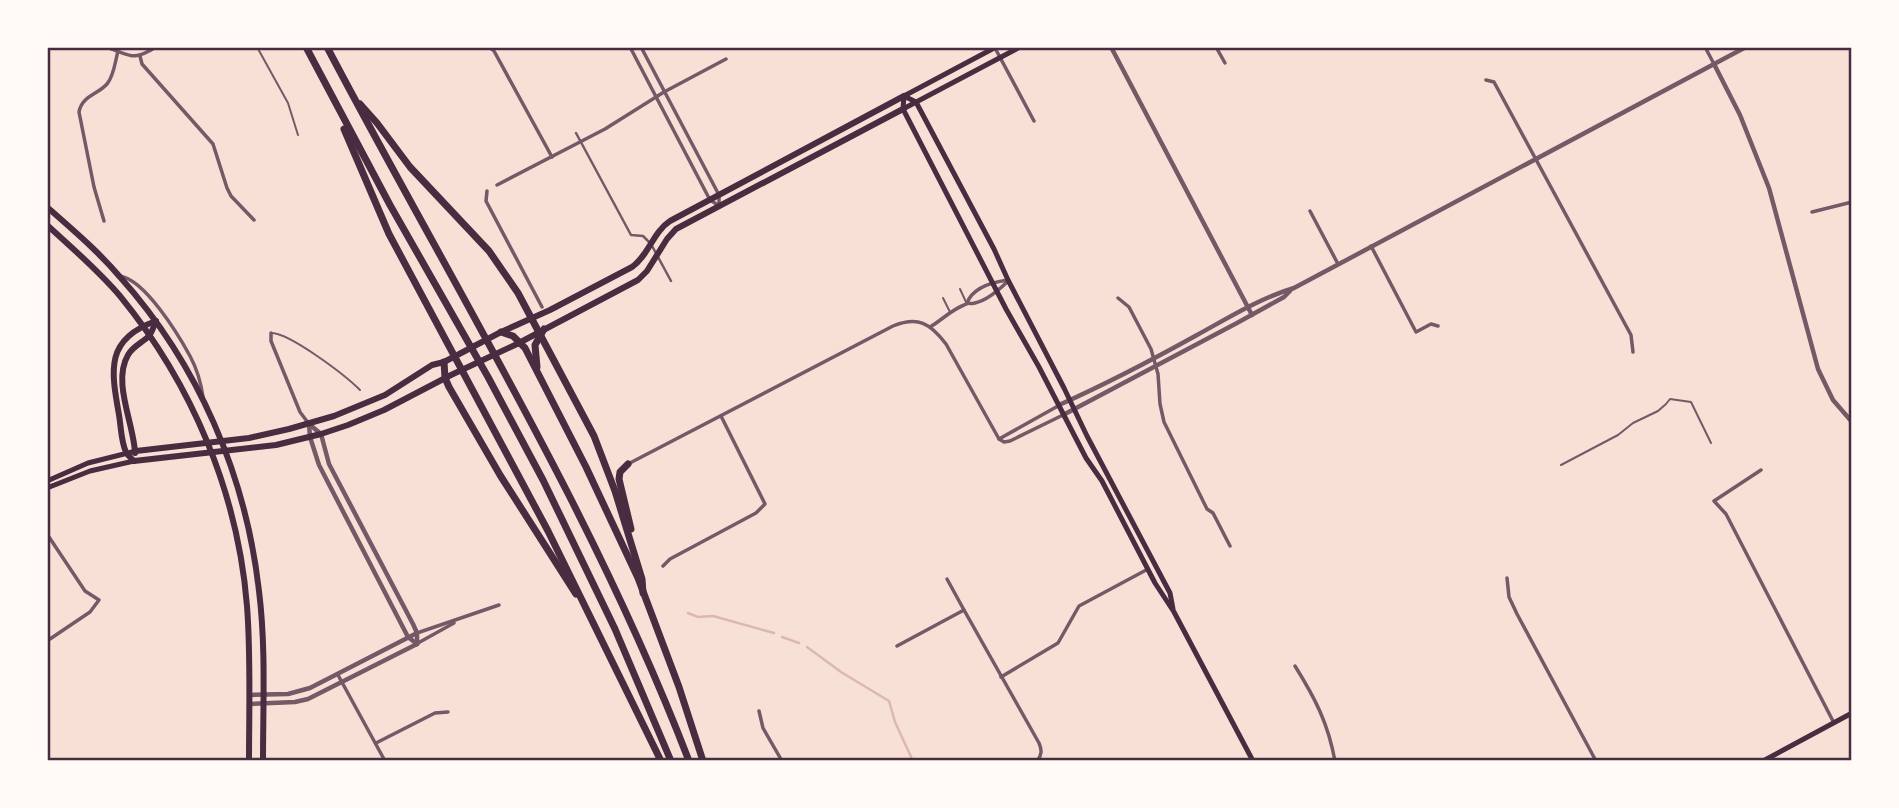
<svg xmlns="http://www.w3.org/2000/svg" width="1899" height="808" viewBox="0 0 1899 808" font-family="Ubuntu,sans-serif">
  <rect width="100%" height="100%" fill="#f7e1d7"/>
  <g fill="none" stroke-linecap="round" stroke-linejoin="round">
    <g stroke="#dcb8b0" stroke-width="2.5">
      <polyline points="688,613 698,617 713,616 774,633"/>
      <polyline points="782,637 799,643"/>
      <polyline points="807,647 841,672 889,701 895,722 913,761"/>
    </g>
    <g stroke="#755966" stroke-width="2">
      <polyline points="257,47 288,103 298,135"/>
      <polyline points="960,289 966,302"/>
      <polyline points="943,298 950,312"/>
      <path d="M272 333C291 334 345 375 360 390"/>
      <polyline points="1561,465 1618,435 1633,423 1658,411 1666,404 1670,399 1691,402 1711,443"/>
    </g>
    <polyline stroke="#755966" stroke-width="2.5" points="576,133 631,235 643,236 651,244 671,281"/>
    <g stroke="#755966" stroke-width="3.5">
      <path d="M106 47C131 55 132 62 156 47"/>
      <polyline points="489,47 494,51 552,157"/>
      <polyline points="630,47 710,200 718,205"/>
      <polyline points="641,47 719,195 719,204"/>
      <polyline points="1216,47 1225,63"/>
      <polyline points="1705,47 1714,64"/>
      <polyline points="995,48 1034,121"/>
      <polyline points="140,56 142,64 213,144 227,188 231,196 254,220"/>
      <polyline points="1486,80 1494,82 1631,335 1633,352"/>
      <polyline points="497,185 605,129 664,92 726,59"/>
      <polyline points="487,191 486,201 542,307"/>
      <polyline points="1310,211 1338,264"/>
      <polyline points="1812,212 1852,202"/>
      <path d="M104 221 94 187 79 112C82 96 97 95 107 84 114 76 115 62 118 51"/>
      <polyline points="1371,246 1416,332 1431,324 1438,326"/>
      <path d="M120 276C145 280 178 334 190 356 197 369 201 383 203 397"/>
      <polyline points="1118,298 1129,307 1151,349 1158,374 1160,404 1164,422 1207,509 1213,513 1230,546"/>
      <path d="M967 303C973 287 993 282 1008 280"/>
      <path d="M930 327C942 320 951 310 964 305 972 301 966 305 975 303 988 300 999 290 1008 281"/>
      <polyline points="271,333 271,341 300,412 309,424"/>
      <polyline points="999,439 1058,406"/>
      <path d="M628 464 893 326C918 316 930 323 946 344L999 439 1004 442 1010 441 1063 415"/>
      <polyline points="1761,470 1714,501 1726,514 1834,723"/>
      <polyline points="47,534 85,591 99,600 90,612 47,641"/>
      <polyline points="663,566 670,559 756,513 765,504 721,416"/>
      <polyline points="1507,578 1509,597 1517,614 1596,761"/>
      <polyline points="947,579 964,610"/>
      <polyline points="417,633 499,605"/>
      <polyline points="418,643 454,623"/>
      <path d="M897 646 964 610 1039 743C1042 750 1042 755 1037 761"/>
      <path d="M1295 666C1315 698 1328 723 1335 761"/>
      <polyline points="338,675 385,761"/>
      <polyline points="1001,677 1058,643 1079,606 1148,569"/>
      <polyline points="759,711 763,728 782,761"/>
      <polyline points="376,743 435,713 448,712"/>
    </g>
    <g stroke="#755966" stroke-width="4.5">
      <polyline points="1111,47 1252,315"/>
      <polyline points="1714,64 1740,115 1769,188 1818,369 1833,400 1852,422"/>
      <path d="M1059 405C1106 384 1152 360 1197 335 1228 318 1260 298 1294 288L1746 47"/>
      <polyline points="1063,415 1237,323 1284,297 1290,291"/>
      <polyline points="309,424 321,434 329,464 413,624 417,633 417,644"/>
      <polyline points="309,424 310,437 319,465 408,637 417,644"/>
      <polyline points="249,695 288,694 310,688 417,633"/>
      <polyline points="249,704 295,702 308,699 417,644"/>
    </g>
    <g stroke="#4a2c40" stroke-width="5">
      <polyline points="904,96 903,109 1006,309 1039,367 1086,458 1102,481 1155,583 1174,612 1253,761"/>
      <polyline points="904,96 916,102 994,249 1008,280 1064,388 1087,436 1170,593 1173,609"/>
      <polyline points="904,96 996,47"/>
      <polyline points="903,109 1020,47"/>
      <polyline points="47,481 88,463 136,451"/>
      <polyline points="47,488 90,471 134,461"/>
      <polyline points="1763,761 1852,713"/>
    </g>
    <g stroke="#4a2c40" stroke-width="6">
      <path d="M47 207C73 230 98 251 120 277 198 364 246 475 259 591 266 647 263 705 263 761"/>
      <path d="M47 225C72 248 98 270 120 296 192 384 238 493 247 606 251 657 249 710 249 761"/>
      <path d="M136 451 249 438 289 429 334 416 385 395 432 365 444 362 501 332 550 310 632 267C649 255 653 232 670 221L904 96"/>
      <path d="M135 453C134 424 112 382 128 355 133 346 142 343 149 336 152 332 154 326 156 321"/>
      <polyline points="134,461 276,445 321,434 348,425 384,410 451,375 517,344 638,280 647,271 667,239 676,229 903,109"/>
      <path d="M134 461C131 458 128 456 126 452 121 442 121 426 119 415 111 370 105 339 156 321"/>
    </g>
    <g stroke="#4a2c40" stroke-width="7">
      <polyline points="306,47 390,205 488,377 543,480 615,629 671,761"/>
      <path d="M327 47C451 283 593 511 689 761"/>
      <polyline points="360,104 377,123 410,167 489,251 518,293 594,436 615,491 642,579 643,593"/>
      <polyline points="344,129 389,234 548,531 661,761"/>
      <polyline points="501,332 513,336 525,348 586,467 638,578 679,687 703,761"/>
      <polyline points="444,362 445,378 449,387 500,475 576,594"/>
      <polyline points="537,367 535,345 544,329"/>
      <polyline points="628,464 620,472 619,479 631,529"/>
    </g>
  </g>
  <rect width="1899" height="808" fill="none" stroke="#fffaf5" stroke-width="98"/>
  <rect x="49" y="49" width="1801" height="710" fill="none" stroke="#4a2c40" stroke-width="2.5"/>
</svg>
